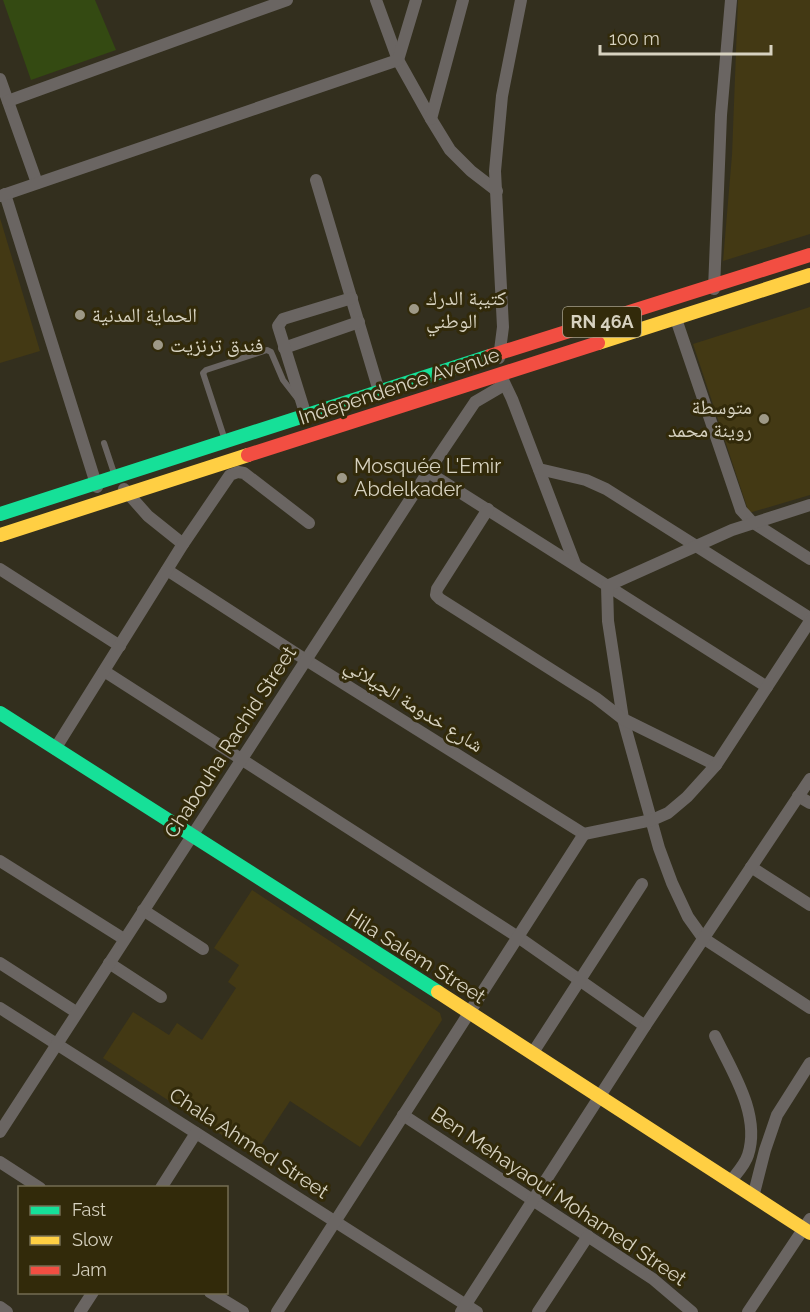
<svg xmlns="http://www.w3.org/2000/svg" width="810" height="1312" viewBox="0 0 810 1312" font-family="Raleway,'Noto Naskh Arabic',sans-serif">
  <rect width="100%" height="100%" fill="#332f1e"/>
  <g fill="#433914">
    <polygon points="738,0 810,0 810,234 723,261 732,155"/>
    <polygon points="0,218 40,351 0,363"/>
    <polygon points="810,307 810,495 749,513 693,344"/>
    <polygon points="252,890 440,1013 442,1020 360,1147 290,1101 254,1156 103,1058 133,1012 169,1035 177,1023 202,1040 236,988 228,982 239,965 214,948"/>
  </g>
  <polygon fill="#344a12" points="3,0 95,0 116,50 31,80"/>
  <g fill="none" stroke-linecap="round" stroke-linejoin="round">
    <g stroke="#6a6562" stroke-width="6">
      <polyline points="224,437 203,373 206,370 267,350 271,352 283,380 297,398"/>
      <polyline points="104,443 114,473"/>
    </g>
    <g stroke="#6a6562" stroke-width="12">
      <polyline points="376,0 398,60 431,119 450,150 471,171 497,191"/>
      <polyline points="0,79 37,183"/>
      <polyline points="8,101 287,0"/>
      <polyline points="431,119 463,0"/>
      <polyline points="316,180 379,391"/>
      <polyline points="5,194 97,487"/>
      <polyline points="0,196 398,60 416,0"/>
      <polyline points="714,289 721,115 731,0"/>
      <polyline points="676,319 741,510 752,522 810,559"/>
      <polyline points="284,348 359,322"/>
      <polyline points="499,358 503,327 495,171 502,96 521,0"/>
      <polyline points="502,378 512,399 575,564"/>
      <polyline points="307,419 278,326 283,319 352,298"/>
      <polyline points="539,469 586,480 606,489 810,618"/>
      <polyline points="428,472 767,687"/>
      <polyline points="124,489 148,516 183,544"/>
      <polyline points="810,505 732,530 607,586 608,621 623,719 659,848 672,883 688,917 703,938 810,1008"/>
      <polyline points="488,509 437,589 436,595 440,599 596,698 623,719 716,765"/>
      <polyline points="0,569 120,646"/>
      <polyline points="167,570 306,660 584,834 652,820 668,813 687,797 716,765 810,621"/>
      <polyline points="104,671 518,937 645,1026"/>
      <polyline points="55,749 183,544 230,475 238,472 244,473 309,523"/>
      <polyline points="798,796 810,803"/>
      <polyline points="0,861 124,939"/>
      <polyline points="751,867 810,905"/>
      <polyline points="143,910 203,949"/>
      <polyline points="0,963 76,1012"/>
      <polyline points="109,963 161,997"/>
      <polyline points="0,1008 477,1312"/>
      <path d="M715 1036C732 1071 761 1115 748 1155 745 1165 736 1174 730 1182"/>
      <polyline points="532,1054 642,884"/>
      <polyline points="403,1115 653,1279 692,1312"/>
      <polyline points="0,1132 428,472 475,402 504,385"/>
      <polyline points="0,1162 40,1188"/>
      <polyline points="161,1188 196,1133"/>
      <polyline points="753,1197 765,1150 777,1115 810,1063"/>
      <polyline points="210,1292 243,1312"/>
      <polyline points="0,1307 7,1312"/>
      <polyline points="80,1312 93,1292"/>
      <polyline points="277,1312 584,834"/>
      <polyline points="461,1312 645,1026 810,779"/>
      <polyline points="538,1312 588,1236"/>
      <polyline points="748,1312 810,1219"/>
    </g>
    <g stroke="#16e098" stroke-width="14">
      <polyline points="0,514 490,356"/>
      <polyline points="0,713 438,992"/>
    </g>
    <g stroke="#ffcf43" stroke-width="14">
      <polyline points="598,343 810,275"/>
      <polyline points="0,535 248,455"/>
      <polyline points="438,992 810,1233"/>
    </g>
    <g stroke="#f24e42" stroke-width="14">
      <polyline points="490,356 810,255"/>
      <polyline points="248,455 598,343"/>
    </g>
  </g>
  <g fill="#9e9987" stroke="#322a0a" stroke-width="2">
    <circle cx="414" cy="309" r="6"/>
    <circle cx="80" cy="315" r="6"/>
    <circle cx="158" cy="345" r="6"/>
    <circle cx="764" cy="419" r="6"/>
    <circle cx="342" cy="478" r="6"/>
  </g>
  <g text-anchor="middle" stroke-width="6" stroke-linejoin="round" paint-order="stroke">
    <rect fill="#322a0a" stroke="#a6a089" stroke-width="1.5" x="563" y="307" width="78" height="30" rx="4.5"/>
    <g font-size="18" font-weight="bold" fill="#d7d2c0">
      <text x="602" y="328">RN 46A</text>
    </g>
    <g font-size="20" fill="#d7d2c0" stroke="#322a0a" text-anchor="start">
      <text x="426" y="305">كتيبة الدرك<tspan x="426" dy="23">الوطني</tspan></text>
      <text x="92" y="322">الحماية المدنية</text>
      <text x="170" y="352">فندق ترنزيت</text>
      <text x="752" y="414" text-anchor="end">متوسطة<tspan x="752" dy="23">روينة محمد</tspan></text>
      <text x="354" y="473">Mosquée L'Emir<tspan x="354" dy="23">Abdelkader</tspan></text>
    </g>
    <g font-size="20" fill="#d7d2c0" stroke="#322a0a">
      <text transform="translate(399 386) rotate(-18)" y="7">Independence Avenue</text>
      <text transform="translate(414 705) rotate(32)" y="7">شارع خدومة الجيلاني</text>
      <text transform="translate(230 742) rotate(-57)" y="7">Chabouha Rachid Street</text>
      <text transform="translate(416 956) rotate(32)" y="7">Hila Salem Street</text>
      <text transform="translate(249 1143) rotate(33)" y="7">Chala Ahmed Street</text>
      <text transform="translate(559 1196) rotate(34)" y="7">Ben Mehayaoui Mohamed Street</text>
    </g>
  </g>
  <rect x="18" y="1186" width="210" height="108" fill="#322a0a" stroke="#746d53" stroke-width="1.5"/>
  <rect x="30" y="1206" width="30" height="9" fill="#16e098" stroke="#746d53" stroke-width="1.5"/>
  <text x="72" y="1216" font-size="18" fill="#d7d2c0">Fast</text>
  <rect x="30" y="1236" width="30" height="9" fill="#ffcf43" stroke="#746d53" stroke-width="1.5"/>
  <text x="72" y="1246" font-size="18" fill="#d7d2c0">Slow</text>
  <rect x="30" y="1266" width="30" height="9" fill="#f24e42" stroke="#746d53" stroke-width="1.5"/>
  <text x="72" y="1276" font-size="18" fill="#d7d2c0">Jam</text>
  <path d="M600 45v9h171v-9" fill="none" stroke="#d7d2c0" stroke-width="3"/>
  <text x="609" y="45" font-size="18" fill="#d7d2c0" stroke="#322a0a" stroke-width="4.5" paint-order="stroke">100 m</text>
</svg>
